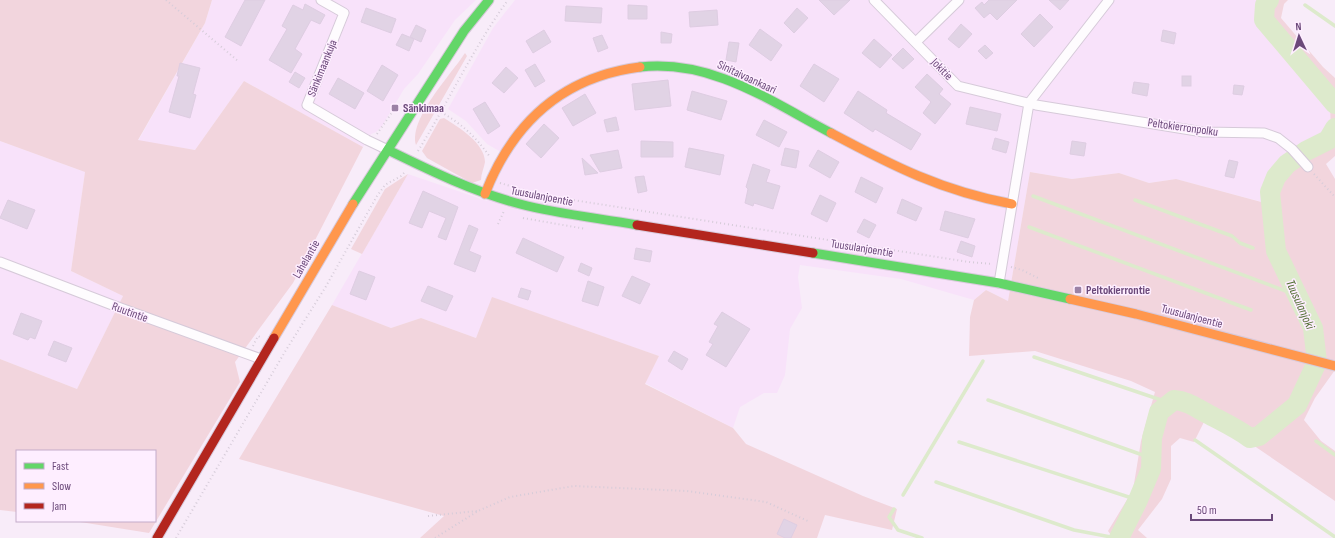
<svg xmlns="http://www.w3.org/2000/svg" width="1335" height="538" viewBox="0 0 1335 538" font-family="'Sofia Sans Condensed',sans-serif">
  <rect width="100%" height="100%" fill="#f8ecf9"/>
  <g fill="#f8e2fa">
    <polygon points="212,0 476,0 455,20 418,74 404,89 382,126 376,132 371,134 363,147 244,81 195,150 138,141 205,23"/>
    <polygon points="515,0 1266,0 1264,2 1262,20 1330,105 1332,131 1277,177 1266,203 1176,179 1149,183 1119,173 1072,179 1030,172 1008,301 986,290 974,300 901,279 800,265 798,277 802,308 790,329 785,375 777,393 764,393 740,407 733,428 645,383 659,356 493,298 476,338 421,318 391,328 332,305 408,174 487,201 508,156 487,144 466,121 448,109 493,28"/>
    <polygon points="0,141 85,172 71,271 123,296 77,389 0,359"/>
  </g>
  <g fill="#f2d5dd">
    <polygon points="0,0 212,0 205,23 138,140 195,150 244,81 363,147 293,283 235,362 240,382 149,533 74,521 155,521 155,451 17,451 17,512 0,510 0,359 77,389 123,296 71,271 85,172 0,141"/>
    <polygon points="1266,0 1288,0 1284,4 1281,18 1323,67 1335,78 1335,156 1326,164 1335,179 1335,370 1315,398 1304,420 1321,441 1335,451 1335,501 1250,443 1205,420 1194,442 1180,438 1171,446 1171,479 1162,499 1138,530 1147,538 1113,538 1108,531 1133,490 1141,441 1155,392 1131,381 1035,351 969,356 970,317 974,300 986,290 1008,301 1030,172 1072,179 1119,173 1149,183 1176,179 1265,203 1277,177 1331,131 1330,105 1262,20 1264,2"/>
    <path d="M465 53 467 56 416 145C409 118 451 75 465 53Z"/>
    <path d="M444 118C458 127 485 143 485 162 484 168 481 174 481 180L472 183 427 158 422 151 440 119Z"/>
    <polygon points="408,174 362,254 351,249 385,189"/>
    <polygon points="492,297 659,356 645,384 733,428 746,444 863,496 897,509 892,530 825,515 817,538 420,538 444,516 239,459 332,305 391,328 421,318 476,338"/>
  </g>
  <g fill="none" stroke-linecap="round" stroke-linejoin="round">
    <g stroke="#ddeacc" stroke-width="3.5">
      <polyline points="1305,5 1335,26"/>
      <polyline points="1033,196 1299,296"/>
      <polyline points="1135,200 1232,236 1240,243 1253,248"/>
      <polyline points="1029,227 1251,310"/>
      <polyline points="1034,357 1170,403"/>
      <polyline points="988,400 1151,458"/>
      <polyline points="1195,440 1335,537"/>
      <polyline points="1316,441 1335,455"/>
      <polyline points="959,442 1138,500"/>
      <polyline points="936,482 1074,530 1116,538"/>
      <polyline points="903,495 983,361"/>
      <polyline points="894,509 889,517 898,530 922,538"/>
    </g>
    <g stroke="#ddeacc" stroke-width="20">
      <polyline points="1269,0 1265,5 1264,20 1335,104"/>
      <path d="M1119 538 1138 500 1151 469 1152 438 1159 412 1174 400C1188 401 1196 408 1208 414 1223 422 1236 428 1250 438L1259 436 1297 405 1317 362 1313 328 1276 251 1270 192 1276 177 1287 164 1306 151 1328 140 1335 128"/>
    </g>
  </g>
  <g fill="#e1d3e5" stroke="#decde2">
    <polygon points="245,0 265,0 241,46 225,37"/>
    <polygon points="819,0 850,0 834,15"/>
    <polygon points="989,0 1017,0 997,20 990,13 984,18 975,8 982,2 984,5"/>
    <polygon points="1049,0 1069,0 1060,10"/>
    <polygon points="305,4 325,15 320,24 311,20 295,49 302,54 291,73 269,60 287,29 282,26 293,5 303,10"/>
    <polygon points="628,5 647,6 647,19 628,19"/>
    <polygon points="566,6 602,8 601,23 565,21"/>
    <polygon points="366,8 396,19 391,33 361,22"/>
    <polygon points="797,8 808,18 794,33 784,23"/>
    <polygon points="717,10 718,25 690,27 689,12"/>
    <polygon points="1040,14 1053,27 1034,47 1021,34"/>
    <polygon points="961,24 972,34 959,48 948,39"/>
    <polygon points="416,25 426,30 421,42 410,37"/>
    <polygon points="760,29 782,45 771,61 749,45"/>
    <polygon points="544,30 551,42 533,53 526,41"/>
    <polygon points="1163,30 1176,33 1174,44 1161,41"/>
    <polygon points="661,32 672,34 671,43 661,43"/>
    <polygon points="402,34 414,39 409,51 396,45"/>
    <polygon points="602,35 608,48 598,52 593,38"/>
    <polygon points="874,39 892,55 880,68 862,53"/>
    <polygon points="729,42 739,43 736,62 726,60"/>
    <polygon points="985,45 993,53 986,59 978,51"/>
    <polygon points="903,48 914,59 903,69 892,59"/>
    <polygon points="180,63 200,68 193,94 196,95 190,118 169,112 179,76 177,76"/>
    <polygon points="535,64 545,81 535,87 525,70"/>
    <polygon points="814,64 839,79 824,102 800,86"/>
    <polygon points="382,65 398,75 383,101 367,91"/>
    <polygon points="506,67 518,78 504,93 492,83"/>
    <polygon points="295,72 305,78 299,88 289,82"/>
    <polygon points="927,74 943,89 939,94 951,104 935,124 923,113 931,102 915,87"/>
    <rect x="1182" y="76" width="9" height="10"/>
    <polygon points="338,78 364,93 355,109 329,94"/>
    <polygon points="668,80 671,106 635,110 632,84"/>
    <polygon points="1134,82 1149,84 1147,96 1132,93"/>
    <polygon points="1234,85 1244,86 1242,95 1233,94"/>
    <polygon points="692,91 727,101 721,120 687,110"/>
    <polygon points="858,91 887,110 886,113 921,134 911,150 875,129 873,132 844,113"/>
    <polygon points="585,94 596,113 573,126 562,108"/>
    <polygon points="485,102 500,126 488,134 473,109"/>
    <polygon points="970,107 1001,114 997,131 966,124"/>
    <polygon points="616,117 619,130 607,132 604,120"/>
    <polygon points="764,120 787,132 779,147 756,135"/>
    <polygon points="544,124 559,138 541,158 526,144"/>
    <polygon points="995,138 1009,142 1006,153 992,149"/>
    <polygon points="641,141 673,142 673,157 641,157"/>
    <polygon points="1072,141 1086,143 1084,156 1070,154"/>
    <polygon points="689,148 724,155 720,175 685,167"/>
    <polygon points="785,148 799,151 796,168 781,165"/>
    <polygon points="618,150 622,168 600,172 590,155"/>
    <polygon points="818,150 839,162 830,178 809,166"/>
    <polygon points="582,158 598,173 585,175"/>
    <polygon points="1229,160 1238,162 1234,178 1225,176"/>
    <polygon points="753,164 770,170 766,182 780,186 773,209 754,203 753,206 745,203 748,189 746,187"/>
    <polygon points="644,176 647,191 638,193 635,177"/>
    <polygon points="861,177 883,188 876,203 855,192"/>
    <polygon points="423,191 458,207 446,240 438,237 446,218 429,211 422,228 409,223"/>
    <polygon points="820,195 836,203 827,222 811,214"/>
    <polygon points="902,199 922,208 916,221 897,213"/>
    <polygon points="8,200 35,210 27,229 0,218"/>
    <polygon points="945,211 975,219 968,238 940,230"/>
    <polygon points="864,219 876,225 869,238 857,232"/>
    <polygon points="469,225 478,229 469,251 481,256 475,272 454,264"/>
    <polygon points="523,238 564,257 557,272 516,253"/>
    <polygon points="961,241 975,246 972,257 957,252"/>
    <polygon points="636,248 652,251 650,262 634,259"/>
    <polygon points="581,263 592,268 589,276 578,271"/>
    <polygon points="359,271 375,277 366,300 350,294"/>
    <polygon points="632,276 650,284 640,304 622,296"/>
    <polygon points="588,281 604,287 598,306 582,301"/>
    <polygon points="428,286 453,296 446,311 421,301"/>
    <polygon points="521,288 531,291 528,300 518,297"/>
    <polygon points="722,312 750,329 726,367 706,355 713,344 709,342 718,326 714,324"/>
    <polygon points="21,313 42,321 35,339 30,337 28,340 13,334"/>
    <polygon points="54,341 72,348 66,362 48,355"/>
    <polygon points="674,351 688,359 682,370 668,361"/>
    <polygon points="784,519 797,525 791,538 785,538 777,534"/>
  </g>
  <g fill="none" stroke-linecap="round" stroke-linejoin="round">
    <defs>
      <g id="street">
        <polyline points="321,0 344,13 307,105 367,140 388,150"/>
        <polyline points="874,0 958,86 1036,105 1203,132 1264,133 1278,138 1292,149 1308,167"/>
        <polyline points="916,42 959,0"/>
        <polyline points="0,262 115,306 261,359"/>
        <polyline points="999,283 1029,103 1109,0"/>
      </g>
      <g id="fast">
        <path d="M640 67C712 59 770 101 831 133"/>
        <path d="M388 150C431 171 474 192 520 204 558 214 598 218 637 225"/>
        <polyline points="353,204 464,31 489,0"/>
        <polyline points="813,253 999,283 1070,299"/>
      </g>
      <g id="slow">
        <path d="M831 133C893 166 942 191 1012 204"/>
        <path d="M485 194C513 122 562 77 640 67"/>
        <polyline points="1070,299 1136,314 1335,366"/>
        <polyline points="274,338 353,204"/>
      </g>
      <g id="jam">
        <polyline points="637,225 813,253"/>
        <polyline points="157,538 274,338"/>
      </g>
    </defs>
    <use href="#street" stroke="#d6cad9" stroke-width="11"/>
    <use href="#fast" stroke="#d7c9da" stroke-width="11"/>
    <use href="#slow" stroke="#d7c9da" stroke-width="11"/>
    <use href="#jam" stroke="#d7c9da" stroke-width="11"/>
    <g stroke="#d6ccd9" stroke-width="2" stroke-dasharray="1 3" stroke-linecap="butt">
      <polyline points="166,0 238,61"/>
      <path d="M441 112C463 125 475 136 490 157"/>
      <polyline points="377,134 395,108"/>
      <path d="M418 151C449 101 473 48 508 0"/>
      <polyline points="1314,174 1335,197"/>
      <polyline points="500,183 541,195 969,262 993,264"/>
      <polyline points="523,218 586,229"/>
      <polyline points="498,224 504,211"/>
      <polyline points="1011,267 1022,270 1040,279"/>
      <polyline points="253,346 258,336 262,338"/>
      <polyline points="428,516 477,511"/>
      <polyline points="176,538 286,350 325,288 377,196 385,185 401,176 405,172"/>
      <polyline points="435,538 478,511 510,497 574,486 687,491 766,502 810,522"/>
    </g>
    <use href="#street" stroke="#fefcfe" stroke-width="9"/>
    <use href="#fast" stroke="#63d668" stroke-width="9"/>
    <use href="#slow" stroke="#ff974d" stroke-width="9"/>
    <use href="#jam" stroke="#b3261e" stroke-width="9"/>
  </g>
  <g fill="#9c82a6" stroke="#feeeff" stroke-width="1.5">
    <rect x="391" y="104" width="8" height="8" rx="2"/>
    <rect x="1074" y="286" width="8" height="8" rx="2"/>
  </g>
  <g text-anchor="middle" stroke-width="3" stroke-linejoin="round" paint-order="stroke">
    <g font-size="12" fill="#6b497a" stroke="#feeeff">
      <text transform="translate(322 68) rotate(-68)" y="4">Sänkimaankuja</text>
      <text transform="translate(942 69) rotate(46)" y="4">Jokitie</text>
      <text transform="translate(747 77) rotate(25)" y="4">Sinitaivaankaari</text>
      <text transform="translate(1183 127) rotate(8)" y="4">Peltokierronpolku</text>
      <text transform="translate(542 196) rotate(11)" y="4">Tuusulanjoentie</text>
      <text transform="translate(862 248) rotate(9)" y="4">Tuusulanjoentie</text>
      <text transform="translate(306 259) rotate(-60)" y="4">Lahelantie</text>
      <text transform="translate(130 312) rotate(20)" y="4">Ruutintie</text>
      <text transform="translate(1192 316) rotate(15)" y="4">Tuusulanjoentie</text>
    </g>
    <g font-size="12" font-weight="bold" fill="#6b497a" stroke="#feeeff" text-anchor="start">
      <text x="403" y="112">Sänkimaa</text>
      <text x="1086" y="294">Peltokierrontie</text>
    </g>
    <g font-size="13" font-style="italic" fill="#537135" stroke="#feeeff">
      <text transform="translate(1301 304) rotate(66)" y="5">Tuusulanjoki</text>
    </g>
  </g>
  <rect x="16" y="450" width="140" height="72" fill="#feeeff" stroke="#c3acca"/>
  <rect x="24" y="463" width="20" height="6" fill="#63d668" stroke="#c3acca"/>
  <text x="52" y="470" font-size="12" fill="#6b497a">Fast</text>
  <rect x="24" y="483" width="20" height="6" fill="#ff974d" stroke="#c3acca"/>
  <text x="52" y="490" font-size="12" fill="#6b497a">Slow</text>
  <rect x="24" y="503" width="20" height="6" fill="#b3261e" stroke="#c3acca"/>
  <text x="52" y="510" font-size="12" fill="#6b497a">Jam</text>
  <g transform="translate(1299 36) rotate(356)" stroke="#feeeff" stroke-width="3" paint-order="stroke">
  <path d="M0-3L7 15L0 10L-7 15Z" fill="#6b497a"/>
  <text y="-6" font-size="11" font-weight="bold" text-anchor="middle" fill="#6b497a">N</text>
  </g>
  <path d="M1191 514v6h81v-6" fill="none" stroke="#6b497a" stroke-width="2"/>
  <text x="1197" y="514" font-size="12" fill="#6b497a" stroke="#feeeff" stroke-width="3" paint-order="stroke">50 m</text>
</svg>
